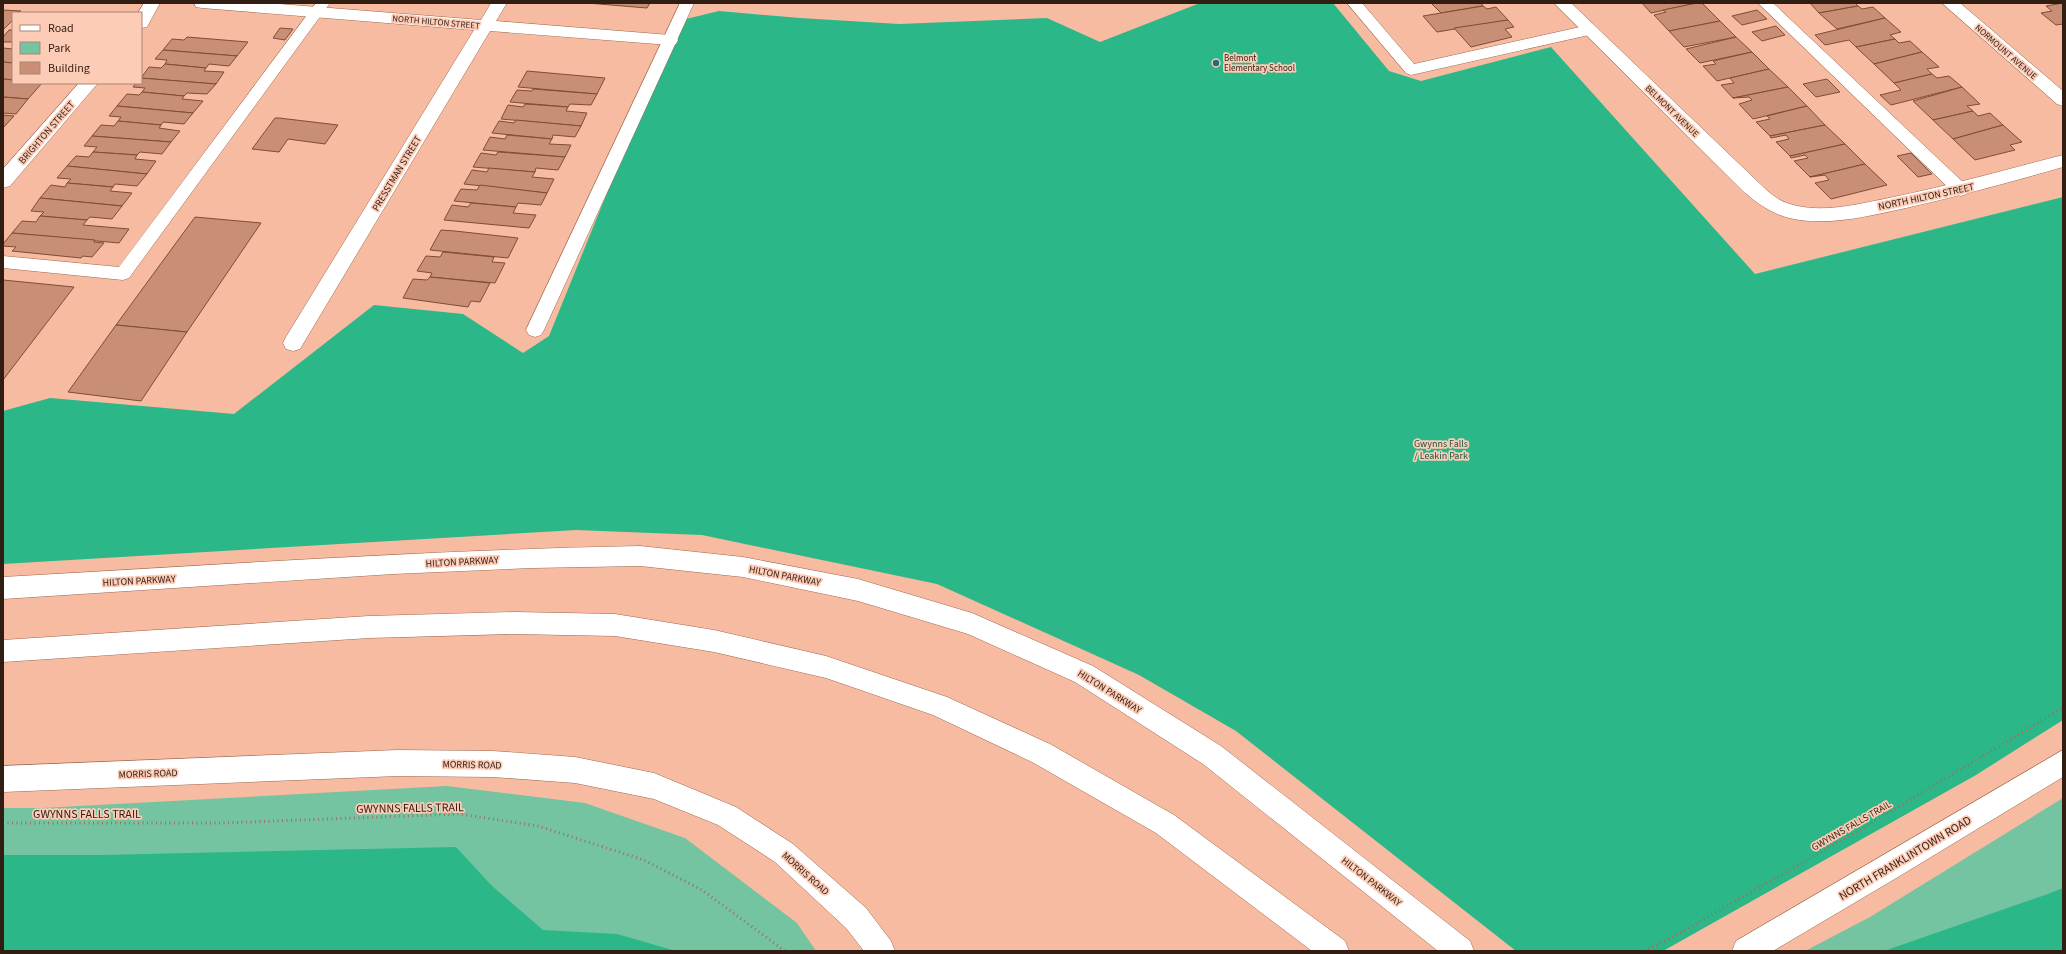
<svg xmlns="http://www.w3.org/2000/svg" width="2066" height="954" viewBox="0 0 2066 954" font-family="'Source Sans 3',sans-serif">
  <rect width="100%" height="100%" fill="#f7bba1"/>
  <g fill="#74c4a1">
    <polygon points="447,786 585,803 685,838 797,923 816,951 3,951 3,808 42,808"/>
    <polygon points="2063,798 2063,951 1805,951 1870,917"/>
  </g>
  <g fill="#2bb787">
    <polygon points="1200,3 1333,3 1389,71 1421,81 1551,47 1755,274 2063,197 2063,720 1976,775 1663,951 1516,951 1236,731 1139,675 937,584 702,535 576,530 3,564 3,411 50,398 234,414 374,305 463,314 523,353 549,336 607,193 686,19 719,11 800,18 899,24 1047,18 1100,42"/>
    <polygon points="456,847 491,885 543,930 617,934 676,951 3,951 3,855 104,855"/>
    <polygon points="2063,888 2063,951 1884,951 2048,894"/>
  </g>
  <g fill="#c88f76" stroke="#7f4c35">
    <polygon points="587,3 650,3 647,8"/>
    <polygon points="1431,3 1481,3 1483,6 1441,13"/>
    <polygon points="1642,3 1697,3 1651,13"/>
    <polygon points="1697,3 1702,3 1720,21 1669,31 1654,15 1666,12 1663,10"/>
    <polygon points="1810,3 1855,3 1858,6 1819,13"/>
    <polygon points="2063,3 2063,24 2056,25 2041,13 2052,11 2046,6"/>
    <polygon points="1483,6 1487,9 1496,7 1508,20 1437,32 1423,16"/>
    <polygon points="1858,6 1862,9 1873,7 1885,18 1837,29 1819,13"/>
    <polygon points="3,10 21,11 13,13 13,20 3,30"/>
    <polygon points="1757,10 1767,19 1742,25 1732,16"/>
    <polygon points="1885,18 1901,32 1890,35 1895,39 1856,47 1849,40 1825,45 1815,35"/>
    <polygon points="1508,20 1514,27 1505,29 1512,37 1471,47 1454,28"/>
    <polygon points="1720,21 1736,37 1684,47 1669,31"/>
    <polygon points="1776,26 1785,35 1762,41 1752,32"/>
    <polygon points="280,28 293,29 285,40 273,38"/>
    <polygon points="9,30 13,30 13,42 3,42 3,37"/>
    <polygon points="187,37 248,42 237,56 163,50 172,39 184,40"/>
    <polygon points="1736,37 1752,52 1700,63 1686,49"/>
    <polygon points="1895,39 1899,43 1910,41 1922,52 1874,64 1856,47"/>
    <polygon points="3,48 13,49 13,63 3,62"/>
    <polygon points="163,50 237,56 229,66 209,64 206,68 165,64 167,60 155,59"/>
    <polygon points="1752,52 1769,69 1717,81 1703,66 1716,64 1713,61"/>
    <polygon points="1922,52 1939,67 1927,69 1932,74 1894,83 1874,64"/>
    <polygon points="3,62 13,63 13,80 3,79"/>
    <polygon points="165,64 206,68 204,71 224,72 216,84 141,78 149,67 161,68"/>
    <polygon points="1769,69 1788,87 1733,98 1721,85 1734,83 1730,78"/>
    <polygon points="527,71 605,78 597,94 518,87"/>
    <polygon points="1932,74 1937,78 1949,76 1962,87 1891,105 1880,95 1901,90 1894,83"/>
    <polygon points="141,78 216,84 207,94 187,93 184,96 142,92 145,88 133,87 136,83 141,83"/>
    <polygon points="3,79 13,80 13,83 42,83 28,99 3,97"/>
    <polygon points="1827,79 1840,92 1816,97 1803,84"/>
    <polygon points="1788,87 1807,106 1753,119 1739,104 1752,100 1749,97 1733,98"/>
    <polygon points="1962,87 1980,104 1967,106 1973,111 1933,120 1913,101"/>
    <polygon points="533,89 597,94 591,105 570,104 568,107 510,102 517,90 532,91"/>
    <polygon points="142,92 184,96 182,99 203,101 193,113 117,106 127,94 139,95"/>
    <polygon points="3,97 28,99 16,114 3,113"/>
    <polygon points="525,104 568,107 566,111 587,113 581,126 501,119 508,105 523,107"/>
    <polygon points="117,106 193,113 184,124 163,122 161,125 118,121 121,117 109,116"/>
    <polygon points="1807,106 1825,125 1770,136 1756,122 1770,119 1767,116"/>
    <polygon points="1973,111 1978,116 1990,113 2003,125 1953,139 1933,120"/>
    <polygon points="3,115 14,116 3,128"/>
    <polygon points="275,118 279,118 338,125 325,144 288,139 279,152 252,149"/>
    <polygon points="516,120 581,126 575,137 553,135 552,139 492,133 499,121 514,123"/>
    <polygon points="118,121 161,125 159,128 180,131 171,142 92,136 101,125 114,126"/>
    <polygon points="1825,125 1845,144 1790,156 1776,142 1789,139 1786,135 1771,138 1770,136"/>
    <polygon points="2003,125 2022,142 2010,145 2015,150 1975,160 1953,139"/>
    <polygon points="507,135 552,139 549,144 571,145 565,157 483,150 490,137 505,139"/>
    <polygon points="92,136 171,142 162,154 140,152 137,155 93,152 97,147 84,146"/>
    <polygon points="1845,144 1865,164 1810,177 1794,161 1808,158 1805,155 1791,158 1790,156"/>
    <polygon points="93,152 137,155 135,159 156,161 147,174 67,166 76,156 89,157"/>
    <polygon points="498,152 565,157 558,170 536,168 535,172 473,167 481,153 496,155"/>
    <polygon points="1911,153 1932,174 1918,177 1897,156"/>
    <polygon points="1865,164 1887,185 1831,199 1815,183 1829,180 1825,175 1810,177"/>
    <polygon points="67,166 147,174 137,186 115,184 113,187 67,183 71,179 57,178"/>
    <polygon points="489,168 535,172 532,177 554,179 547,193 464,184 472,170 487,172"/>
    <polygon points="67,183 113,187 110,191 132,193 122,206 40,198 51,185 65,187"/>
    <polygon points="480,185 547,193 541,205 518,203 516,207 454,201 461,189 477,190"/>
    <polygon points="40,198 122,206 112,219 90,217 87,220 40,216 44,212 31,211"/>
    <polygon points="471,203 516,207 513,213 536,215 529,228 444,220 452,205 468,207"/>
    <polygon points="40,216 87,220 83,225 129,229 119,243 12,233 22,221 36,222"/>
    <polygon points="195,217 261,223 187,332 116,325"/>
    <polygon points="441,230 455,231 518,238 508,258 430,250"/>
    <polygon points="12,233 95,240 94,242 104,243 92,257 83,256 81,258 12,251 16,247 3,246 3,244"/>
    <polygon points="443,252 494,257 492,262 505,263 495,283 430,277 432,273 417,271 426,256 440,257"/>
    <polygon points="430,277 490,283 480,302 471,301 468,307 403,298 413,279 427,280"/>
    <polygon points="3,280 74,287 3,380"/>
    <polygon points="116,325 187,332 141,401 68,392"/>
  </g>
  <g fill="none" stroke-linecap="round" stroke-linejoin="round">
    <defs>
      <g id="lane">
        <polygon points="316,3 330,3 129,278 123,280 3,268 3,256 119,267"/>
        <polygon points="680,3 694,3 544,330 541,335 535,337 529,335 526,330"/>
        <polygon points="1347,3 1362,3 1414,64 1589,25 1594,27 1596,30 1594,33 1589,35 1411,75 1406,73"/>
        <polygon points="1758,3 1773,3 1967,186 1969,190 1967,194 1961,196 1955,194"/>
      </g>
      <g id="street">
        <polygon points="144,3 160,3 147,27 141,28 141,13 138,13"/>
        <polygon points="194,3 267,3 481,20 491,3 507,3 496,21 670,35 676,36 678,40 676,44 670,45 490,31 300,349 293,351 286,349 283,343 286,337 474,30 202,8 196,7"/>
        <path d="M1554 3H1571L1758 182C1767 191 1778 201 1790 204 1822 214 1858 204 1889 198 1948 186 2005 170 2063 155V167C2011 182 1959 196 1906 208 1868 216 1827 227 1789 218 1771 213 1758 204 1744 192Z"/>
        <polygon points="1942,3 1960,3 2063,91 2063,106 2057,104"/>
        <polygon points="79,83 98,83 10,186 3,188 3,169"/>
        <polygon points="398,750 493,751 575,757 654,773 736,807 793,844 866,908 891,941 895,951 864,951 846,928 775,862 718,825 654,799 575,783 493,777 398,776 3,792 3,766"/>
      </g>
      <polygon id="secondary" points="2063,750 2063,777 1898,877 1773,951 1732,951 1736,941"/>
      <g id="primary">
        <path d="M640 546 743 557 858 579 972 613 1093 666 1221 746 1470 941 1474 951H1438L1203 764 1075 682 968 634 858 601 743 577 640 566 532 568 393 574 3 599V577C215 565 427 550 640 546Z"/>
        <polygon points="514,612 615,614 714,630 826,656 947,697 1050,744 1174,815 1345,941 1349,951 1312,951 1156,833 1032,762 933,715 826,678 714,652 615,636 514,634 369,638 3,662 3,640 369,616"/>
      </g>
    </defs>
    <use href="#lane" stroke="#9e6850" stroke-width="1"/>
    <use href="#street" stroke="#9e6850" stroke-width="1"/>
    <use href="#secondary" stroke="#9e6850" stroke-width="1"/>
    <use href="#primary" stroke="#9e6850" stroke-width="1"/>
    <g stroke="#9b715f" stroke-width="3" stroke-dasharray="1 3.5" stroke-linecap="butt">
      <polyline points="3,823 222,823 460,814 538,826 644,860 702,890 785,951"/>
      <polyline points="1644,951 1673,937 1858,831 2063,708"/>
    </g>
    <use href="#lane" fill="#fff" fill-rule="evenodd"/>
    <use href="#street" fill="#fff" fill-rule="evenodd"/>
    <use href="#secondary" fill="#fff" fill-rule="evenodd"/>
    <use href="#primary" fill="#fff" fill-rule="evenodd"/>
  </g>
  <circle fill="#29677d" stroke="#fcccb7" stroke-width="1.5" cx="1216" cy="63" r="4"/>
  <g text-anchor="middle" stroke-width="3.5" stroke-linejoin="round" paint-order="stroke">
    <g font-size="9" fill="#321d13" stroke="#fcccb7">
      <text transform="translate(436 22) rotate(5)" y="3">NORTH HILTON STREET</text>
      <text transform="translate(2006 52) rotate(41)" y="3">NORMOUNT AVENUE</text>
      <text transform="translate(1672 111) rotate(44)" y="3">BELMONT AVENUE</text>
    </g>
    <g font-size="9" fill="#321d13" stroke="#fcccb7" text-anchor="start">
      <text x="1224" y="61">Belmont<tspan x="1224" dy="10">Elementary School</tspan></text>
    </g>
    <g font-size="10" fill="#321d13" stroke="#fcccb7">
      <text transform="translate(46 132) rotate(-49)" y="4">BRIGHTON STREET</text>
      <text transform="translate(396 173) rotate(-59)" y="4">PRESSTMAN STREET</text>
      <text transform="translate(1926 196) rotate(-12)" y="4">NORTH HILTON STREET</text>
      <text transform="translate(462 561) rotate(-3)" y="4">HILTON PARKWAY</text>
      <text transform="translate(785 575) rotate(11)" y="4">HILTON PARKWAY</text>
      <text transform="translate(139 580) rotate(-3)" y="4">HILTON PARKWAY</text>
      <text transform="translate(1110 691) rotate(32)" y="4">HILTON PARKWAY</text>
      <text transform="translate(472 764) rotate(1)" y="4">MORRIS ROAD</text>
      <text transform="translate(148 773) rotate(-2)" y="4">MORRIS ROAD</text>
      <text transform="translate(1851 825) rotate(-30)" y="4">GWYNNS FALLS TRAIL</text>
      <text transform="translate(806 873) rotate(42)" y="4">MORRIS ROAD</text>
      <text transform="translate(1372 881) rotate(38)" y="4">HILTON PARKWAY</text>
    </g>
    <g font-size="10" fill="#205440" stroke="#fcccb7">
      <text x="1441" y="447">Gwynns Falls<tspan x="1441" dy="12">/ Leakin Park</tspan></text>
    </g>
    <g font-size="12" fill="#321d13" stroke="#fcccb7">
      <text transform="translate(410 808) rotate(-1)" y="4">GWYNNS FALLS TRAIL</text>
      <text x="87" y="818">GWYNNS FALLS TRAIL</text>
      <text transform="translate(1905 858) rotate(-31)" y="4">NORTH FRANKLINTOWN ROAD</text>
    </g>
  </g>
  <rect width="2066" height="954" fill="none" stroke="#321d13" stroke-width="8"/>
  <rect x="12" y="12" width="130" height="72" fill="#fcccb7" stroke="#ab8675"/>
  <rect x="20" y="25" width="20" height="6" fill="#ffffff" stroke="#ab8675"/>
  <text x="48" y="32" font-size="12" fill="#321d13">Road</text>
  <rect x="20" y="42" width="20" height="12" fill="#74c4a1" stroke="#ab8675"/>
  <text x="48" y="52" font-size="12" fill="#321d13">Park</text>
  <rect x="20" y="62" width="20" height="12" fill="#c88f76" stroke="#ab8675"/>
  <text x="48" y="72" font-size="12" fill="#321d13">Building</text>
</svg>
